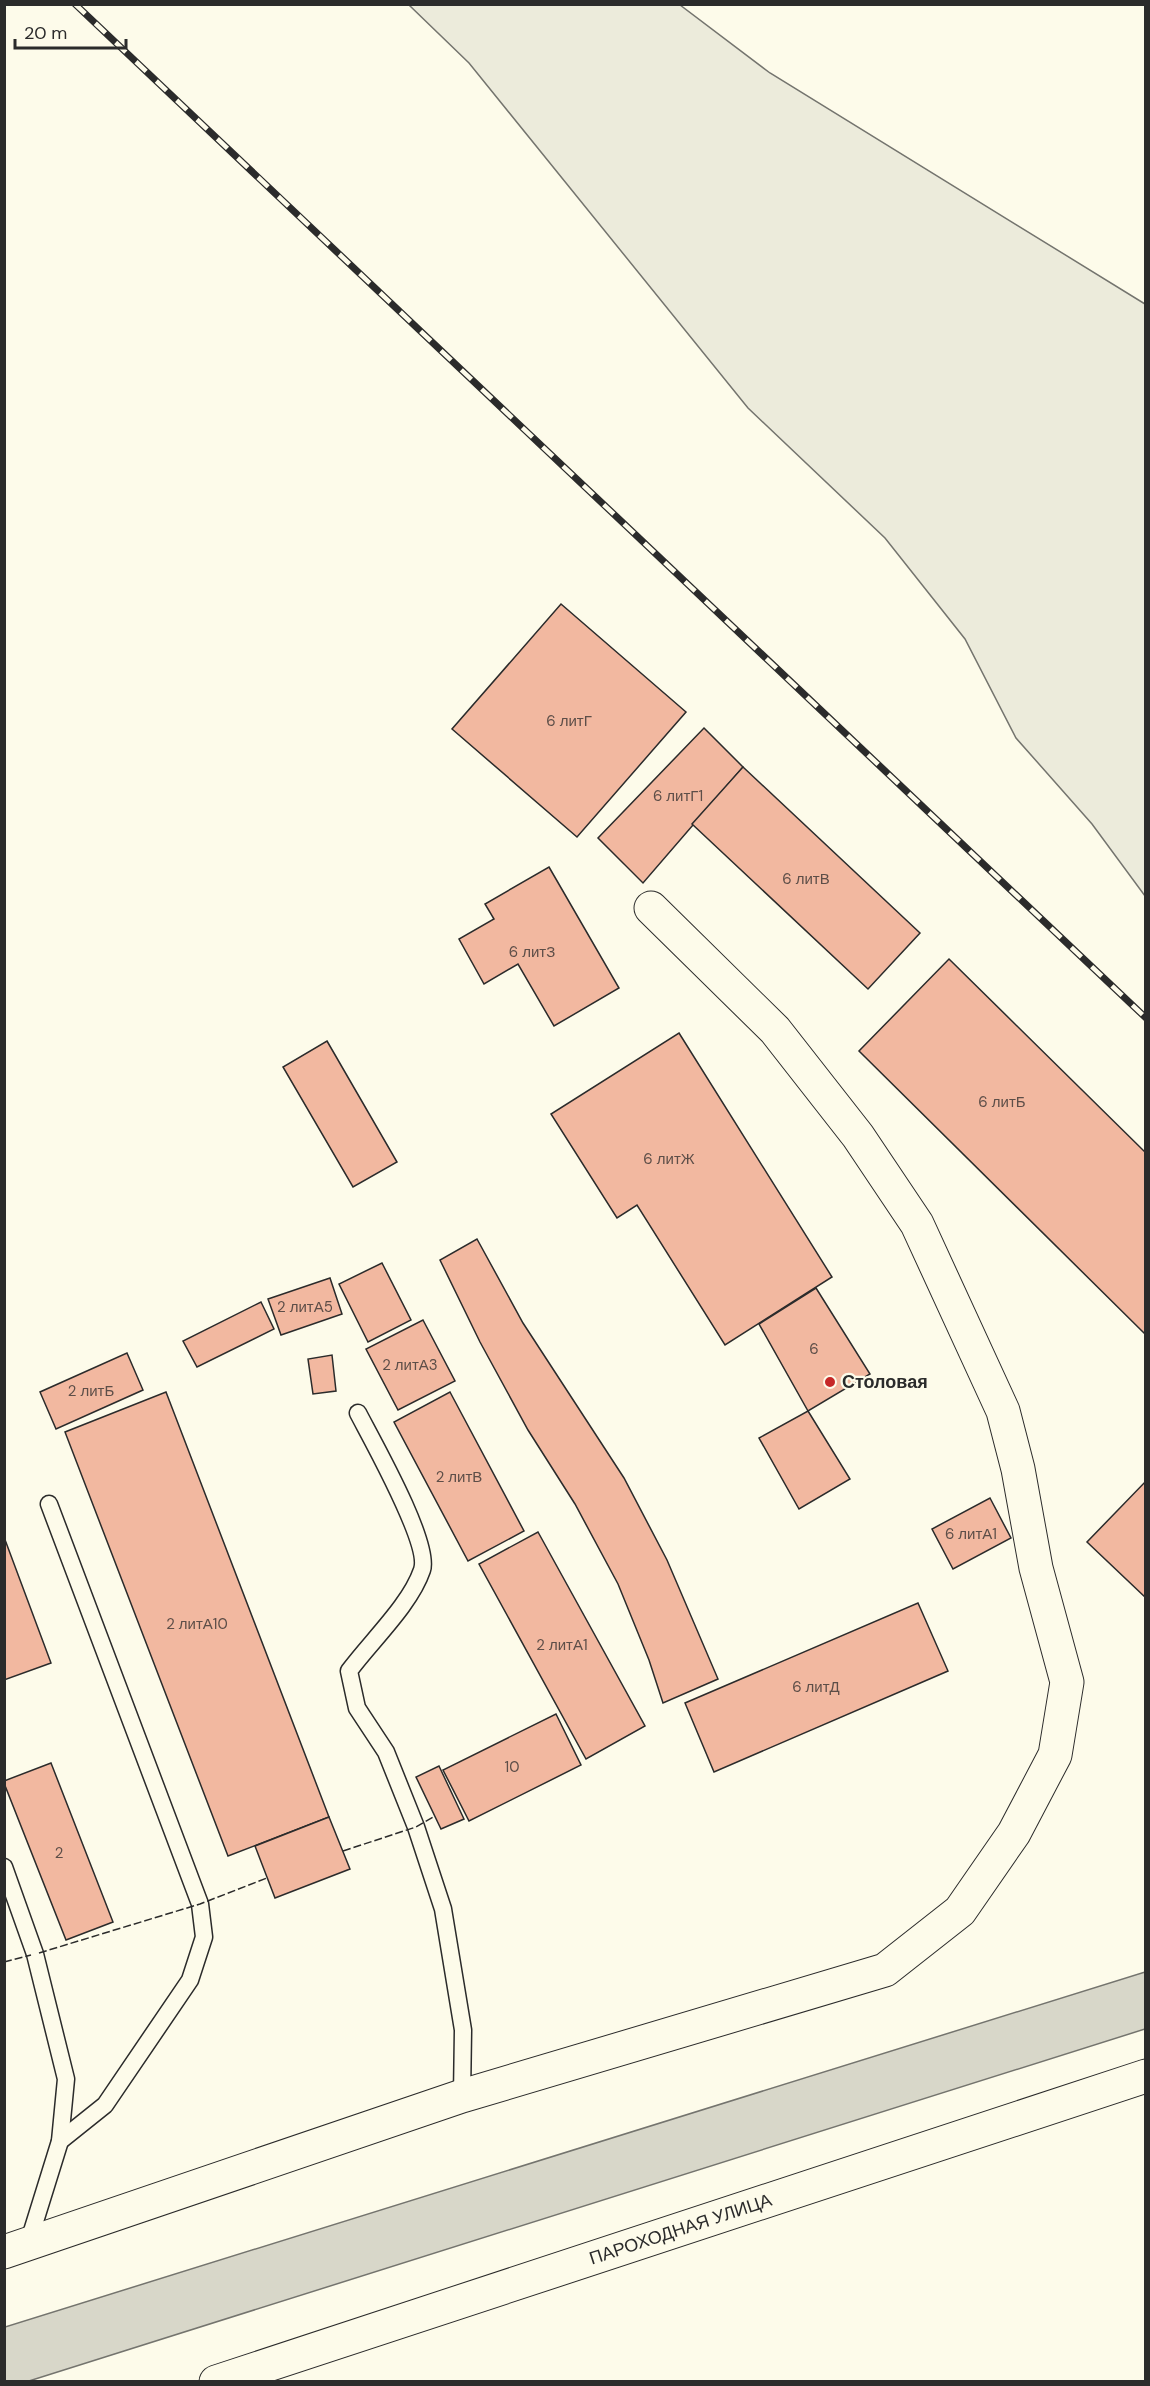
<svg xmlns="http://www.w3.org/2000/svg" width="1150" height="2386" viewBox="0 0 1150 2386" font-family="'DM Sans',sans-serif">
  <rect width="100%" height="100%" fill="#fdfbea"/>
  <polygon fill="#ecebdb" stroke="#74746e" stroke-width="1.5" points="409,5 680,5 770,73 1145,304 1145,896 1092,824 1016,738 965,639 885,538 748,408 469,63"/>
  <polygon fill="#d8d7c9" stroke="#74746e" stroke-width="1.5" points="1145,1972 1145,2029 29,2381 5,2381 5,2327"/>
  <g fill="#f2b8a0" stroke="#2b2b2b" stroke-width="1.5">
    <polygon points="561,604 686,712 577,837 452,729"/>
    <polygon points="704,728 743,767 643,883 598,838"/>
    <polygon points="743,767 920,933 868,989 692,824"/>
    <polygon points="549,867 619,988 554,1026 518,964 484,984 459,939 494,919 485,904"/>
    <polygon points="949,959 1146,1153 1145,1334 859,1051"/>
    <polygon points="679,1033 832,1277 725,1345 637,1205 617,1218 551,1114"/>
    <polygon points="327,1041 397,1162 353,1187 283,1067"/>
    <polygon points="477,1239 523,1323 624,1478 667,1560 718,1679 663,1703 649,1660 618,1584 575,1504 528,1430 480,1342 440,1260"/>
    <polygon points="382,1263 411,1320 368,1342 339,1284"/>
    <polygon points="330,1278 342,1314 281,1335 268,1299"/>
    <polygon points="816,1288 870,1374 808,1411 759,1324"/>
    <polygon points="261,1302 274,1329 197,1367 183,1341"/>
    <polygon points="423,1320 455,1381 398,1410 366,1349"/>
    <polygon points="127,1353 143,1390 56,1429 40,1392"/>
    <polygon points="332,1355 336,1391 313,1394 308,1359"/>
    <polygon points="166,1392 329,1817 228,1856 65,1432"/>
    <polygon points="450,1392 524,1531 468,1561 394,1422"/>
    <polygon points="808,1411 850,1479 799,1509 759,1438"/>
    <polygon points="1146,1481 1146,1598 1087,1542"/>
    <polygon points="990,1498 1011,1538 953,1569 932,1529"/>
    <polygon points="538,1532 645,1726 586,1759 479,1564"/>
    <polygon points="4,1537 51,1663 4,1680"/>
    <polygon points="918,1603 948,1671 714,1772 685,1703"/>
    <polygon points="556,1714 581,1765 469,1821 443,1770"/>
    <polygon points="51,1763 113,1922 66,1940 4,1783 4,1781"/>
    <polygon points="439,1766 464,1819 441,1829 416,1777"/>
    <polygon points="329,1817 350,1869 275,1898 255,1846"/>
  </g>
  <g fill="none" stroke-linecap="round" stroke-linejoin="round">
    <defs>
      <g id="lane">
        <path d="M358 1413C372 1440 431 1544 422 1570 410 1605 372 1640 349 1671L357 1708 386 1752 416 1827 443 1909 463 2030 462 2096"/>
        <polyline points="49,1504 200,1904 204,1937 190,1980 105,2105 60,2141"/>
        <polyline points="4,1867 35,1954 66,2079 60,2141 28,2244"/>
      </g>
      <g id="street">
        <polyline points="4,2252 462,2096 885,1970 960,1911 1014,1833 1055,1755 1067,1682 1036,1568 1018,1469 1003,1411 917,1224 858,1136 775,1030 651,908"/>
        <path id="s1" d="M216 2382 1146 2076"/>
      </g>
    </defs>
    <use href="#lane" stroke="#2b2b2b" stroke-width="19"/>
    <use href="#street" stroke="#2b2b2b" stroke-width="35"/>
    <use href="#lane" stroke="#fdfbea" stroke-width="16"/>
    <use href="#street" stroke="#fdfbea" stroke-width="33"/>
    <defs>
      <polyline id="rail" points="75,4 1146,1018"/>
    </defs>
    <use href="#rail" stroke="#2b2b2b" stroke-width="7"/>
    <use href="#rail" stroke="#fdfbea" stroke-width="4.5" stroke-dasharray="14" stroke-linecap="butt"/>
    <g stroke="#2b2b2b" stroke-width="1.5" stroke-dasharray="8 3" stroke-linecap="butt">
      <polyline points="343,1851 416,1827 435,1816"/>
      <polyline points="39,1953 200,1904 267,1878"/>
      <polyline points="4,1962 31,1955"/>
    </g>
  </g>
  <circle fill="#c62828" stroke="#fdfbea" stroke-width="2" cx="830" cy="1382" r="6"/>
  <g text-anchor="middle" stroke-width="4.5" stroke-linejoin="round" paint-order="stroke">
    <g font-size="15" fill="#5d4e48">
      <text x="569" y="726">6 литГ</text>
      <text x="678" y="801">6 литГ1</text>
      <text x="806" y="884">6 литВ</text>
      <text x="532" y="957">6 литЗ</text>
      <text x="1002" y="1107">6 литБ</text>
      <text x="669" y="1164">6 литЖ</text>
      <text x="305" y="1312">2 литА5</text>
      <text x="814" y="1354">6</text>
      <text x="410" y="1370">2 литА3</text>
      <text x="91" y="1396">2 литБ</text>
      <text x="459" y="1482">2 литВ</text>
      <text x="971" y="1539">6 литА1</text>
      <text x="197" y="1629">2 литА10</text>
      <text x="562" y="1650">2 литА1</text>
      <text x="816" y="1692">6 литД</text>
      <text x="512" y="1772">10</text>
      <text x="59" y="1858">2</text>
    </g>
    <g font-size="18" font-weight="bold" fill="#2b2b2b" stroke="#fdfbea" text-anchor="start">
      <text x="842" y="1388">Столовая</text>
    </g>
    <g font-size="18" fill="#2b2b2b" stroke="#fdfbea">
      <text dy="6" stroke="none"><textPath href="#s1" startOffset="489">ПАРОХОДНАЯ УЛИЦА</textPath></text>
    </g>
  </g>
  <rect width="1150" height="2386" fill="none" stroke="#2b2b2b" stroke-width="12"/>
  <path d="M15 39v9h111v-9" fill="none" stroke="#2b2b2b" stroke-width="3"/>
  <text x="24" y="39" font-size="18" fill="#2b2b2b" stroke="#fdfbea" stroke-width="4.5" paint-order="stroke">20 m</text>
</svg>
